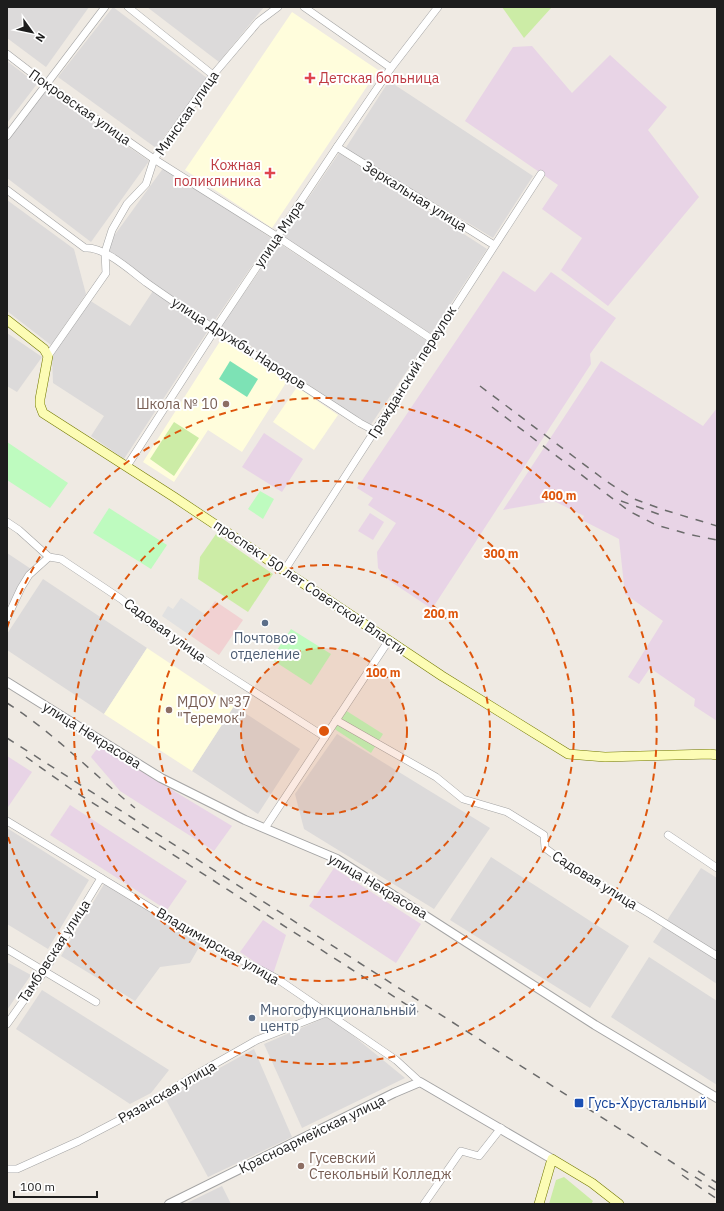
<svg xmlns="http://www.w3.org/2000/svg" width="724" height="1211" viewBox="0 0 724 1211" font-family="'IBM Plex Sans',sans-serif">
  <rect width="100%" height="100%" fill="#efeae3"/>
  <g fill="#dcdada">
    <polygon points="7,7 89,7 46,67 7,38"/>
    <polygon points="113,7 207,78 156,148 58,77"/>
    <polygon points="147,7 264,7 219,62"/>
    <polygon points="7,61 37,84 7,123"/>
    <polygon points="389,81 533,176 493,238 345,149"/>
    <polygon points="45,89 149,161 91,242 7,178 7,141"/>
    <polygon points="339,153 487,249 431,334 282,237"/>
    <polygon points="164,167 271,238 213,323 103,251"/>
    <polygon points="7,200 74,249 86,294 51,345 7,311"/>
    <polygon points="279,243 427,341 370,426 221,326"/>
    <polygon points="153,291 209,329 124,459 91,436 104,416 53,383 52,357 89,300 130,326"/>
    <polygon points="7,333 42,357 17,392 7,386"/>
    <polygon points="7,553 31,569 7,607"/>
    <polygon points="43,579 147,648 104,714 7,650 7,634"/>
    <polygon points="234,706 300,749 258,814 192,771"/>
    <polygon points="337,734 490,828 434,909 304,829 295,794"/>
    <polygon points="7,828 89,880 48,949 7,924"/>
    <polygon points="491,857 629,946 590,1008 450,920"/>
    <polygon points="701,868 717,878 717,984 653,942"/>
    <polygon points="104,884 202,942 190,963 160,967 135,1001 61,956"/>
    <polygon points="649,957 717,1001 717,1085 611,1017"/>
    <polygon points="7,962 31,975 7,1010"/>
    <polygon points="42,990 169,1070 151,1093 130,1104 16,1029"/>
    <polygon points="329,1016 405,1078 302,1128 264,1044"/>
    <polygon points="254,1049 292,1137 208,1177 165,1098"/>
    <polygon points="222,1186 231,1204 187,1203"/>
  </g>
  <polygon fill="#f1d1d2" points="215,601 243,620 219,655 191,636"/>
  <g fill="#e8d4e6">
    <polygon points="532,46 572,93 610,55 667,107 648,130 699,197 608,306 561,270 582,238 542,209 558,185 465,121 513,47"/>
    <polygon points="503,271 535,292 551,272 616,318 590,354 591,364 432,609 390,581 378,568 377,552 396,523 368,505 373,498 357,488"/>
    <polygon points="601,361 703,426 717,408 717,721 694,706 695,699 650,668 639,684 628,677 663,621 625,594 619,539 582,520 584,516 554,501 503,510"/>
    <polygon points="264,433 303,459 282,492 242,467"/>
    <polygon points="370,513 384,522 373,540 358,531"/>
    <polygon points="99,746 232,826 214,851 120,791 91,757"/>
    <polygon points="7,756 32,772 8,807 7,806"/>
    <polygon points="70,805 187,881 167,910 50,835"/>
    <polygon points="334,868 421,924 396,963 309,906"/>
    <polygon points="263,920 286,935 273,974 240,952"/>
  </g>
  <g fill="#fffddc">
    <polygon points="292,12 378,70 272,228 185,170"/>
    <polygon points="224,335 289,378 242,452 208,430 174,482 143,462"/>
    <polygon points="297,387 338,415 314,450 273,422"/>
    <polygon points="147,648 234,706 192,771 104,714"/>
  </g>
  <g fill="#cceca6">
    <polygon points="502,7 552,7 524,38"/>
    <polygon points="174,422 199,438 174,476 150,459"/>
    <polygon points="216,534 273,574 248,612 198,579 200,557"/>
    <polygon points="564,1177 593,1201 591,1204 549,1204 556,1180"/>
  </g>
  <g fill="#befbbf">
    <polygon points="7,442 68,483 50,508 7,480"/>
    <polygon points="260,491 274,499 263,519 248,509"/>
    <polygon points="109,508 167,545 151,569 93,533"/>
    <polygon points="291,629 331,654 311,685 271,659"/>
    <polygon points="345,710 383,734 371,753 333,728"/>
  </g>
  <polygon fill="#7de2b5" points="230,361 258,379 247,397 219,379"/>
  <polygon fill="#e1e1e1" points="181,598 206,615 191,636 162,616 168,606 173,609"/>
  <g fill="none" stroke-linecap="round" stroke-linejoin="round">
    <defs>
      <g id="minor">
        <polyline points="128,7 213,75"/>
        <polyline points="304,7 391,68"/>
        <polyline points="7,54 46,84 154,159 278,237 433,340"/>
        <polyline points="7,136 105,7"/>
        <polyline points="337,147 494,245"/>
        <path d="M7 190 85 248C104 246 132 272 147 283 216 332 289 376 360 423L375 431"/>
        <polyline points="48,356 106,273 105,252 112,230 127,204 146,184 154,159 213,75 258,22 278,7"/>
        <polyline points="127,466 216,328 337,147 391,68 438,7"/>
        <polyline points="7,522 19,530 49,557 61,559 121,599 149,622 217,668 325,737"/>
        <polyline points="284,571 541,174"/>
        <polyline points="7,618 21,588 29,575 49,557"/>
        <polyline points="336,720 436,777 463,799 507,812 544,835 545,848 571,867 650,914 717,956"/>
        <polyline points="7,821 207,942 276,978 396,1060 420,1082"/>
        <polyline points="265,828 389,640"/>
        <polyline points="668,835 717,868"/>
        <polyline points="7,949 96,1002"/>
        <polyline points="7,1024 44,972 101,878"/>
        <polyline points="7,1169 17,1169 79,1141 150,1104 190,1078 257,1040 326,1013"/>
        <polyline points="424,1204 461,1151 479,1156 501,1128"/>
      </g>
      <g id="tertiary">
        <polyline points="7,682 161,778 245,820 337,859 595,1025 717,1098"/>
        <polyline points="169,1204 394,1093 420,1082 552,1159"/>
      </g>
      <g id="secondary">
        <polyline points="7,320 44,349 48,356 40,399 40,405 43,413 174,497 442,676 568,754 605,757 710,754 717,755"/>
        <polyline points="539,1204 552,1159 592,1183 619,1204"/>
      </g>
    </defs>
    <use href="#minor" stroke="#a4a4a4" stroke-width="8"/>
    <use href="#tertiary" stroke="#a4a4a4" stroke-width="10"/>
    <use href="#secondary" stroke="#727801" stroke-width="10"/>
    <use href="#minor" stroke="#fff" stroke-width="7"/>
    <use href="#tertiary" stroke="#fff" stroke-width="8"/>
    <use href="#secondary" stroke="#fcfcb4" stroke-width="9"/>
    <g stroke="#6b6b6b" stroke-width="1.5" stroke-dasharray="8 8" stroke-linecap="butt">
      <polyline points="480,386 606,481 634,499 664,510 717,526"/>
      <polyline points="492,407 629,511 656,525 692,535 717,540"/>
      <polyline points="621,501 661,515"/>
      <path d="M7 703C54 733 92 773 135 808"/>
      <polyline points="7,738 717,1191"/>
      <polyline points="26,757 71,789 418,1012"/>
      <polyline points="698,1171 717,1183"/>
      <polyline points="682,1175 717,1199"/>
    </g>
  </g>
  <circle cx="324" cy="731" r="83" fill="#de560d" fill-opacity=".12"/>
  <g fill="none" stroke="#de560d" stroke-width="2" stroke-dasharray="7 5">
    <circle cx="324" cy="731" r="83"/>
    <circle cx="324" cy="731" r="166"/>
    <circle cx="324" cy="731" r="250"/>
    <path d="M7 628A333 333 0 1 1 7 834"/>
  </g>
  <g fill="#e0444e" stroke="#fff" stroke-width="1.5">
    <path d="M308 72h4v4h4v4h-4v4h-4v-4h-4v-4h4z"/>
    <path d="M268 167h4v4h4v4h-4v4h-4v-4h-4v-4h4z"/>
  </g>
  <g fill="#8d6e63" stroke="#fff" stroke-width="1.5">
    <circle cx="226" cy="404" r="4"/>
    <circle cx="169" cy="710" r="4"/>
    <circle cx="301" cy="1166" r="4"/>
  </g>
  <g fill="#5c6f8a" stroke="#fff" stroke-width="1.5">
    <circle cx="265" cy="623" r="4"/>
    <circle cx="252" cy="1018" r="4"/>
  </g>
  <rect fill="#1a4fb4" stroke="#fff" stroke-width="1.5" x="574" y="1098" width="10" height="10" rx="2"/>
  <g text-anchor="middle" stroke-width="4" stroke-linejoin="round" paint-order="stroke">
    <g font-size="14" fill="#be3a42" stroke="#fff" text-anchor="start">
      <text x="319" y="83">Детская больница</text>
      <text x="261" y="170" text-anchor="end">Кожная<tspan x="261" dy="16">поликлиника</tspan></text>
    </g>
    <g font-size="14" fill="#1d1d1d" stroke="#fff">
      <text transform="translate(80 107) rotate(35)" y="5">Покровская улица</text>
      <text transform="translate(187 113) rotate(-55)" y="5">Минская улица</text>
      <text transform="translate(415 196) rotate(32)" y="5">Зеркальная улица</text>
      <text transform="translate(279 234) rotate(-56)" y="5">улица Мира</text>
      <text transform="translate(239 343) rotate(33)" y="5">улица Дружбы Народов</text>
      <text transform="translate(412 372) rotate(-58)" y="5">Гражданский переулок</text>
      <text transform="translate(310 587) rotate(34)" y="5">проспект 50 лет Советской Власти</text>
      <text transform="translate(165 630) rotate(36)" y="5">Садовая улица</text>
      <text transform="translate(92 735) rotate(32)" y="5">улица Некрасова</text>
      <text transform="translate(595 880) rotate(32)" y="5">Садовая улица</text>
      <text transform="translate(378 886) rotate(31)" y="5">улица Некрасова</text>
      <text transform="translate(218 946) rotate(30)" y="5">Владимирская улица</text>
      <text transform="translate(54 951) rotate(-57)" y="5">Тамбовская улица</text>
      <text transform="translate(167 1092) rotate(-30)" y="5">Рязанская улица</text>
      <text transform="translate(312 1134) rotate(-26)" y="5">Красноармейская улица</text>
    </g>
    <g font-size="14" fill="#785e54" stroke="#fff" text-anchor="start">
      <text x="218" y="409" text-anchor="end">Школа № 10</text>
      <text x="177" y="707">МДОУ №37<tspan x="177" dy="16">"Теремок"</tspan></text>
      <text x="309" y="1163">Гусевский<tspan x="309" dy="16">Стекольный Колледж</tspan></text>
    </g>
    <g font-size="14" fill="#4e5e75" stroke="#fff">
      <text x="265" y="643">Почтовое<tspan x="265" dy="16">отделение</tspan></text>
      <text x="260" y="1015" text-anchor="start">Многофункциональный<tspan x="260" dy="16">центр</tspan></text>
    </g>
    <g font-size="14" fill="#164399" stroke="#fff" text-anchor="start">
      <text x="588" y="1108">Гусь-Хрустальный</text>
    </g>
  </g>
  <circle cx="324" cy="731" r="6" fill="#de560d" stroke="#fff" stroke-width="2"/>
  <g font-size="12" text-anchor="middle" font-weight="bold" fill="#de560d" stroke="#fff" stroke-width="4" stroke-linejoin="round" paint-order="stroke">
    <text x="559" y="500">400 m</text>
    <text x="501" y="558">300 m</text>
    <text x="441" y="618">200 m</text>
    <text x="383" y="677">100 m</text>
  </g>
  <rect width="724" height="1211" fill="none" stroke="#1d1d1d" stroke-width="16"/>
  <g transform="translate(32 32) rotate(123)" stroke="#ffffff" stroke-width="3" paint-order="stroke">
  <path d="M0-3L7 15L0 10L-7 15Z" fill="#1d1d1d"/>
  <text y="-6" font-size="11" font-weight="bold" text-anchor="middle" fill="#1d1d1d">N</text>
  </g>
  <path d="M14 1191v6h83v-6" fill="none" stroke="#1d1d1d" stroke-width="2"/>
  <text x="20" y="1191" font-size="12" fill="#1d1d1d" stroke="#ffffff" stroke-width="3" paint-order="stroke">100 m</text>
</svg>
